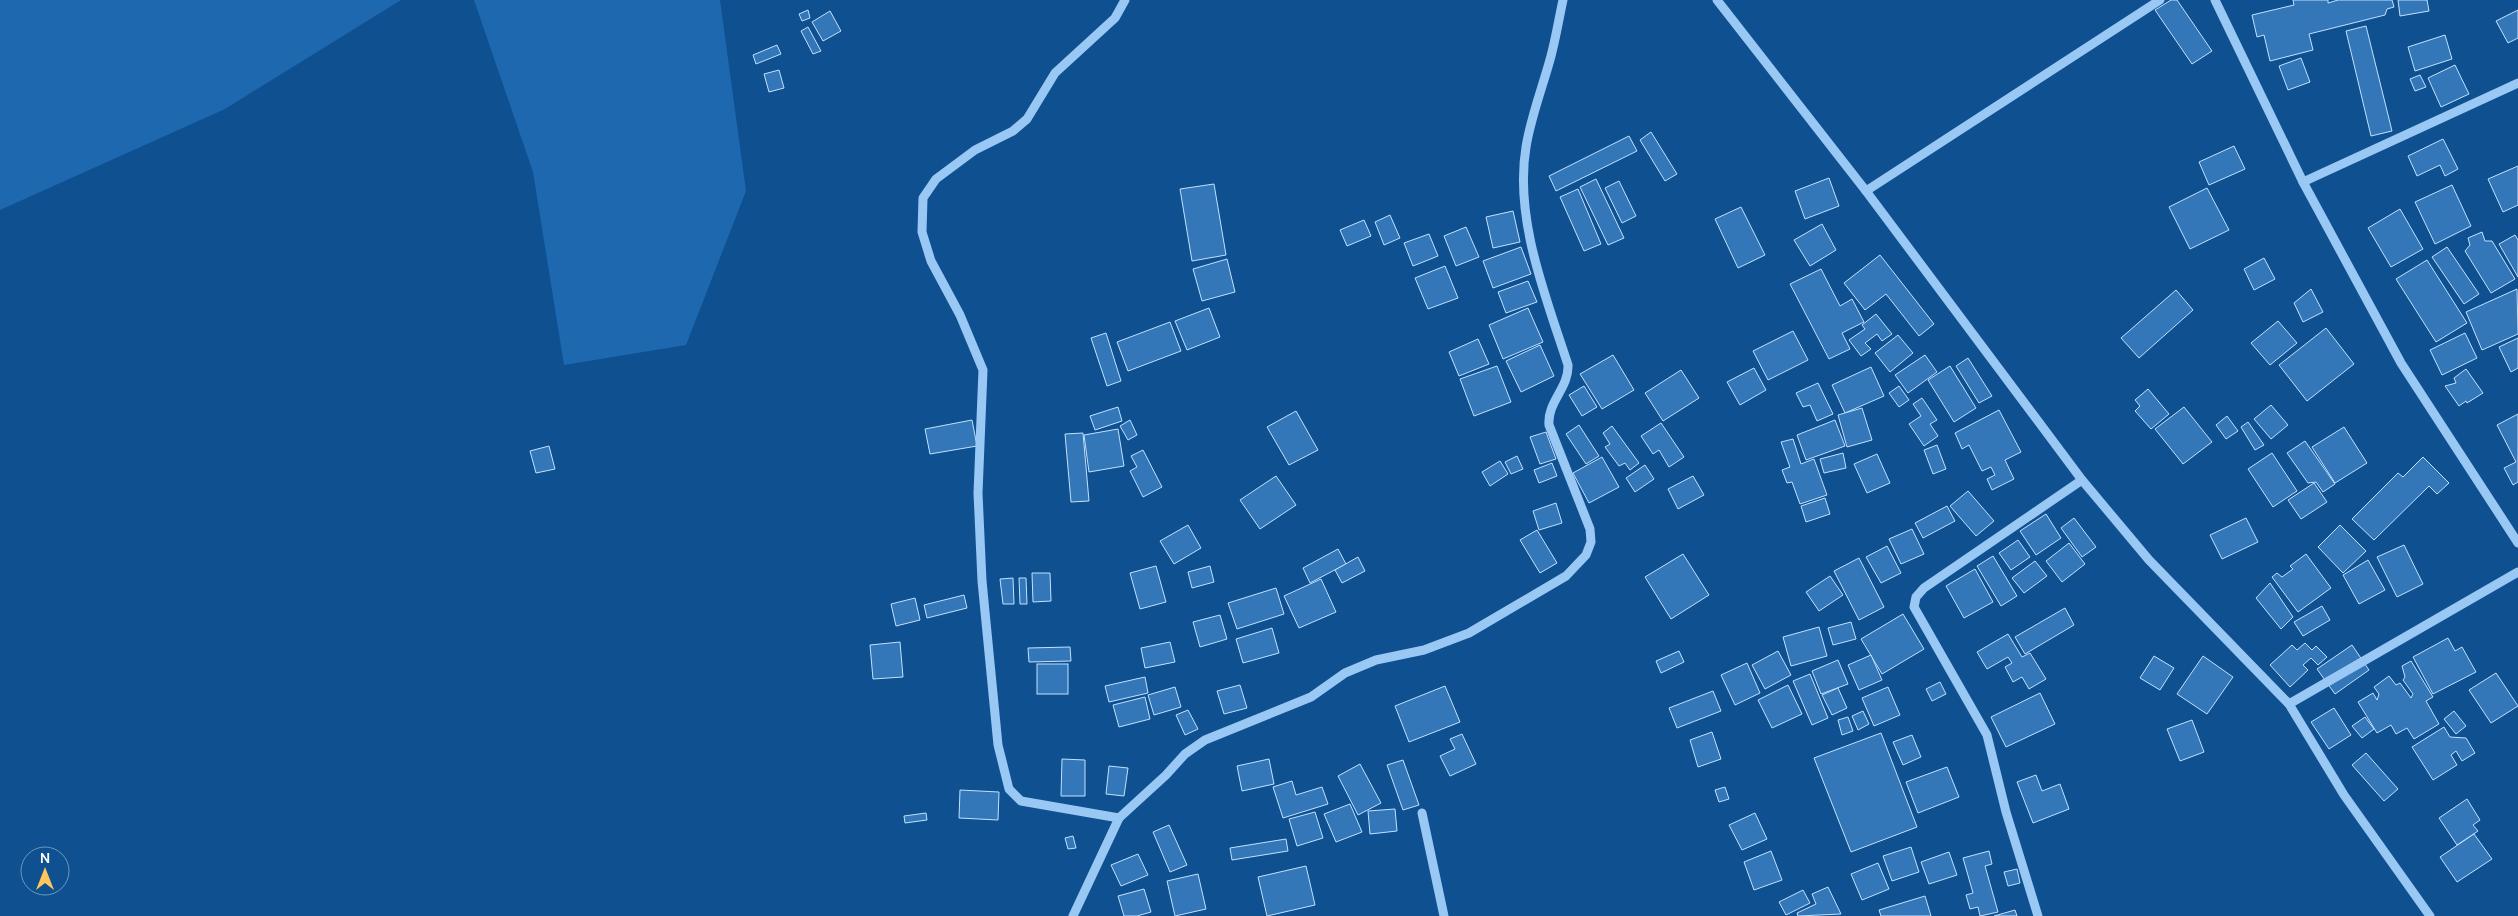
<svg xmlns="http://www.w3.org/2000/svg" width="2518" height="916" viewBox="0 0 2518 916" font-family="Manrope,sans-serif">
  <rect width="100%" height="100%" fill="#0f5091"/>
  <g fill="#1d68af">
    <polygon points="0,0 401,0 225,109 0,210"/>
    <polygon points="474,0 720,0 746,191 686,345 564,365 533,172"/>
  </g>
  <g fill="#3377b9" stroke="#c2e1fe">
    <polygon points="2171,0 2177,0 2212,51 2192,64 2155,10"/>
    <polygon points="2293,0 2328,0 2328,3 2338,0 2392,0 2394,7 2387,9 2385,15 2309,34 2313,50 2270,61 2264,35 2257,37 2252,15 2294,5"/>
    <polygon points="2398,0 2427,0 2429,11 2400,16"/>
    <polygon points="808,10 810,18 802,21 799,14"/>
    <polygon points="2518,10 2518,38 2508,43 2496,21"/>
    <polygon points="830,11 841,31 823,41 812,22"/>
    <polygon points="2366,26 2392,131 2371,136 2346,31"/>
    <polygon points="808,27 821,51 813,54 801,31"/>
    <polygon points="2445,35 2452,59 2415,71 2408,47"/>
    <polygon points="777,45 781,54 756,64 753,55"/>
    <polygon points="2301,58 2310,82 2288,90 2279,66"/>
    <polygon points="2455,65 2469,94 2441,107 2428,78"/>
    <polygon points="779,70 784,88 769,92 764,74"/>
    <polygon points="2420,75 2426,87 2415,91 2410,79"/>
    <polygon points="1651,132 1677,174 1665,181 1640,140"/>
    <polygon points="1629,136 1637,151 1556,191 1549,176"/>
    <polygon points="2443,139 2458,169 2445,176 2440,165 2417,176 2408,156"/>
    <polygon points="2234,146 2245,169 2209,185 2199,162"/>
    <polygon points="2518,166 2518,205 2503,212 2488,179"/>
    <polygon points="1829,178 1839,206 1805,219 1795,191"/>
    <polygon points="1596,179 1624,238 1608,245 1580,187"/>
    <polygon points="1619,181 1636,216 1622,223 1605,188"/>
    <polygon points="1214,184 1226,255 1192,261 1180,189"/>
    <polygon points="2452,185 2471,226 2435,244 2415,202"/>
    <polygon points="2207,188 2229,230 2190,249 2169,207"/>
    <polygon points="1578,189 1601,244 1584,251 1560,197"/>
    <polygon points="1741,207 1765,255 1738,268 1715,219"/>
    <polygon points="2400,209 2423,249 2391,267 2368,228"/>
    <polygon points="1513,211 1520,242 1493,248 1486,217"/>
    <polygon points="1390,215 1400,238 1384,245 1375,222"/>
    <polygon points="1364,220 1371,236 1347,246 1340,230"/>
    <polygon points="1822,224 1836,250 1810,266 1794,240"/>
    <polygon points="1466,227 1479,257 1456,266 1444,236"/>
    <polygon points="2482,232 2485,241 2492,241 2515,279 2491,293 2465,251 2470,245 2468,238"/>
    <polygon points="1429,234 1438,256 1413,266 1404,243"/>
    <polygon points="2515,235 2518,240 2518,277 2499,244"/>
    <polygon points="1521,247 1531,274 1493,288 1483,261"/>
    <polygon points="2447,247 2479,294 2464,304 2432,257"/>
    <polygon points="1880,255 1934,324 1919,336 1886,294 1865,310 1844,283"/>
    <polygon points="2264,258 2275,279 2254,290 2244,269"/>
    <polygon points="1227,259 1235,292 1202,301 1193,269"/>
    <polygon points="2427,260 2467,323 2436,342 2396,279"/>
    <polygon points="1445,266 1458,298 1428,309 1415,278"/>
    <polygon points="1821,269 1840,306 1852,299 1864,322 1842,333 1850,349 1829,359 1790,284"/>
    <polygon points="1528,281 1537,302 1506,313 1498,292"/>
    <polygon points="2311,289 2323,312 2303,322 2294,303"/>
    <polygon points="2517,289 2518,334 2482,350 2466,312"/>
    <polygon points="2176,290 2193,310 2139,358 2121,338"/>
    <polygon points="1209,308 1220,337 1187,350 1175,321"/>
    <polygon points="1528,308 1543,342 1503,359 1489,325"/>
    <polygon points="1876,314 1892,334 1882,341 1877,334 1865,343 1871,349 1861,356 1849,340 1865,329 1862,325"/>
    <polygon points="2278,321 2297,343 2270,365 2251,343"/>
    <polygon points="1170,322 1181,351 1128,371 1117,342"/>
    <polygon points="2326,328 2354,364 2307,401 2279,365"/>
    <polygon points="1793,331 1808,360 1768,380 1753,351"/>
    <polygon points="1106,333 1121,381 1107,386 1091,338"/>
    <polygon points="2465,333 2477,358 2442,375 2430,350"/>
    <polygon points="1898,335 1913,353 1890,372 1875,353"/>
    <polygon points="2518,338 2518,368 2511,372 2499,347"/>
    <polygon points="1478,339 1489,364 1459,376 1449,352"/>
    <polygon points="1540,345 1554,376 1521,392 1506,361"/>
    <polygon points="1613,355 1634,390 1602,409 1580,374"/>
    <polygon points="1925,355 1937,372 1908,393 1895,375"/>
    <polygon points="1968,358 1992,396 1979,403 1956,366"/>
    <polygon points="1497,366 1511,402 1474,416 1460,379"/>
    <polygon points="1950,366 1976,408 1954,422 1928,380"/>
    <polygon points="1871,367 1884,396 1845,413 1832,385"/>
    <polygon points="1754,368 1766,390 1740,405 1727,382"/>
    <polygon points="2466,369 2483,393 2467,403 2466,401 2459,406 2445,386 2456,383 2454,378"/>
    <polygon points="1681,370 1699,398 1663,421 1645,393"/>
    <polygon points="1818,383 1833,414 1817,421 1810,405 1803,407 1796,393"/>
    <polygon points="1584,386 1597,407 1582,416 1569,395"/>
    <polygon points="1899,386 1909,400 1899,407 1889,393"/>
    <polygon points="2148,389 2169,414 2151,429 2135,411 2140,406 2135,400"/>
    <polygon points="1922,398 1937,420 1930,424 1938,436 1924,446 1909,424 1921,416 1913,404"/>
    <polygon points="2271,405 2288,425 2271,439 2254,419"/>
    <polygon points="1118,407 1122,421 1095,430 1090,416"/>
    <polygon points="2184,407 2212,442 2183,464 2155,429"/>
    <polygon points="1862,408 1872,440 1847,447 1838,415"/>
    <polygon points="1999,410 2021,452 2005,460 2014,479 1992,490 1987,479 1995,475 1991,467 1982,471 1969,445 1962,449 1955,433"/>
    <polygon points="1296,411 1318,450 1289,465 1267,427"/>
    <polygon points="2518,414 2518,482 2513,485 2504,468 2516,462 2497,425"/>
    <polygon points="2227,416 2238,431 2226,439 2216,425"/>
    <polygon points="972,420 977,446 930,454 925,429"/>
    <polygon points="1130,420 1137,435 1128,440 1120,426"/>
    <polygon points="1835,420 1845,446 1806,460 1797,435"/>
    <polygon points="2248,422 2264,445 2255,450 2241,427"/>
    <polygon points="1661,423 1684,457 1669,467 1659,450 1653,454 1641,436"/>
    <polygon points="1579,425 1599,456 1586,464 1566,434"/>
    <polygon points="1612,426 1639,463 1630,470 1625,463 1619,466 1605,447 1610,444 1603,433"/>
    <polygon points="2344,427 2367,463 2335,483 2312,447"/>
    <polygon points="1118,429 1124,466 1089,472 1084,435"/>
    <polygon points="1546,432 1556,459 1540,464 1530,437"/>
    <polygon points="1083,433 1089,501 1071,502 1065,434"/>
    <polygon points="1793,439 1801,464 1814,459 1827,495 1800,504 1792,482 1787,483 1782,470 1790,467 1781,442"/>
    <polygon points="2305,441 2335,484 2323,492 2316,482 2308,483 2287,453"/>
    <polygon points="1937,445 1946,469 1933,474 1924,450"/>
    <polygon points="549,446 555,469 536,473 530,451"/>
    <polygon points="1143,450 1162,487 1143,497 1130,471 1137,467 1131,456"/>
    <polygon points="1843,453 1846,468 1824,473 1820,459"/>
    <polygon points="2272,453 2297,491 2273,507 2248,469"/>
    <polygon points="1877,454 1890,483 1867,493 1854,464"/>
    <polygon points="1517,456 1523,469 1511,474 1505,462"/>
    <polygon points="1602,457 1619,487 1589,503 1573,473"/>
    <polygon points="2423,457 2449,483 2437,494 2429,486 2374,540 2352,519 2398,473 2403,477"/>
    <polygon points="1500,461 1508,474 1490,486 1482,472"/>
    <polygon points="1552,463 1557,476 1539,483 1534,470"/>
    <polygon points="1645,465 1654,479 1635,492 1626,478"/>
    <polygon points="1276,476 1296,505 1260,529 1240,500"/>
    <polygon points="1693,476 1704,495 1678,509 1668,489"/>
    <polygon points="2314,483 2327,502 2301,519 2288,500"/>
    <polygon points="1968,491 1994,521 1976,536 1950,506"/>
    <polygon points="1825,498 1830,514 1806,522 1801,506"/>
    <polygon points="1556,503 1562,523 1539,530 1533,511"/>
    <polygon points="1947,506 1955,521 1923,538 1915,523"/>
    <polygon points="2046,514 2061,538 2036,555 2020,531"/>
    <polygon points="2074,518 2096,547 2082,557 2061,528"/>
    <polygon points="2246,518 2258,542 2222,559 2210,535"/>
    <polygon points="1188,525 1201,548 1174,564 1160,541"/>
    <polygon points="2340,525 2366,551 2343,573 2318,547"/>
    <polygon points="1912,529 1924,554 1901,564 1889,539"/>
    <polygon points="1537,530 1557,563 1540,573 1520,540"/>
    <polygon points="2018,540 2030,557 2011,570 1999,553"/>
    <polygon points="2069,543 2085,564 2062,582 2046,561"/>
    <polygon points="2404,545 2423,584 2397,597 2377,557"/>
    <polygon points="1887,546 1901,573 1881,583 1866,557"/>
    <polygon points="1338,549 1346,564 1310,583 1303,568"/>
    <polygon points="1683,554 1709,595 1671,619 1645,577"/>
    <polygon points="2306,554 2331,588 2298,612 2272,577 2277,573 2282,577 2293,569 2290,566"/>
    <polygon points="1993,556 2017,596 2001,606 1977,566"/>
    <polygon points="1358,557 1365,571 1342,583 1335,570"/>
    <polygon points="1859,558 1884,607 1859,620 1834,571"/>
    <polygon points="2368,560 2385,590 2359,604 2343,575"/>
    <polygon points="2035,561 2047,576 2024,593 2012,578"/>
    <polygon points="1156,566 1166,602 1140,609 1130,573"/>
    <polygon points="1210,566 1214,582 1192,588 1188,572"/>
    <polygon points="1975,569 1993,602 1964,618 1946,586"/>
    <polygon points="1032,573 1050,573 1051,601 1033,602"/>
    <polygon points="1830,576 1843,595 1819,611 1806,592"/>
    <polygon points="1013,578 1014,604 1003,604 1000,579"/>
    <polygon points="1019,578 1026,578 1027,604 1020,604"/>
    <polygon points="1321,579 1336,612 1299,628 1284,596"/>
    <polygon points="2270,583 2293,617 2281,629 2256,598"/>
    <polygon points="1276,588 1284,614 1237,629 1228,603"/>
    <polygon points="964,595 967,608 927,618 924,605"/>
    <polygon points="915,598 920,620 896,626 891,604"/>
    <polygon points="2322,606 2330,620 2303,636 2294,622"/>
    <polygon points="2065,608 2074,625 2025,654 2015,637"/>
    <polygon points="1903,614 1924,649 1882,674 1861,639"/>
    <polygon points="1220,615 1227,639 1200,647 1193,622"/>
    <polygon points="1851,622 1856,639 1833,645 1828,628"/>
    <polygon points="1819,627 1827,656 1791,666 1783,637"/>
    <polygon points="1272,628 1279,653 1243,663 1236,639"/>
    <polygon points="2008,634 2022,657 2030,653 2046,679 2029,689 2022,677 2013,682 2005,667 2012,663 2008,657 1987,669 1977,652"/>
    <polygon points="2448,638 2455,651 2462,647 2476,672 2433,694 2413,657"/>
    <polygon points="900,642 903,677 873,679 870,645"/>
    <polygon points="1170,642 1175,662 1145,668 1141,648"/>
    <polygon points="2305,643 2312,650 2316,646 2327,657 2318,665 2311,658 2303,665 2308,670 2290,687 2270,665 2292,645 2297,650"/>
    <polygon points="2352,645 2369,670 2335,694 2317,669"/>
    <polygon points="1070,647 1071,661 1029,662 1028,648"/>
    <polygon points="1679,651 1684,662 1661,673 1656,661"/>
    <polygon points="1778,651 1791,675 1765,689 1752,665"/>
    <polygon points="1871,655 1882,680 1859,690 1848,665"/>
    <polygon points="2154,656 2174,668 2160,690 2140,678"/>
    <polygon points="2203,656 2233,677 2207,714 2177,694"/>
    <polygon points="1838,660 1848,684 1821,694 1812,671"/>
    <polygon points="2411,661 2433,697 2426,701 2439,724 2414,739 2407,728 2396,734 2391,725 2377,733 2358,702 2373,693 2377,700 2379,694 2374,687 2389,676 2396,685 2400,683 2411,698 2413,694 2403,680 2405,677 2402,666"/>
    <polygon points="1747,663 1760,693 1735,705 1721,675"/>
    <rect x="1037" y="664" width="31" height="30"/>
    <polygon points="2496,673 2518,706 2491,723 2469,690"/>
    <polygon points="1810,674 1828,718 1812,725 1793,681"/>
    <polygon points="1145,677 1148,693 1109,702 1105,686"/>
    <polygon points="1940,682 1946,694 1932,701 1926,689"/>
    <polygon points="1240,685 1247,708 1224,714 1217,691"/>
    <polygon points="1788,685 1802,714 1772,728 1758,700"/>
    <polygon points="1445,686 1460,722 1409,742 1395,706"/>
    <polygon points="1175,687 1181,707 1154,715 1148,695"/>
    <polygon points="1888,687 1900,715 1874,726 1862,698"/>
    <polygon points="1838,688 1847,708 1832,715 1822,695"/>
    <polygon points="1713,691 1721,711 1677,728 1669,708"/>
    <polygon points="2040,693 2055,724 2006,747 1991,717"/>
    <polygon points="1145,697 1150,719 1119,727 1113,705"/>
    <polygon points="2334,708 2351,735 2329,749 2311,722"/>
    <polygon points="1188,710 1198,729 1185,735 1176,715"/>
    <polygon points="1863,711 1869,724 1858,730 1852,716"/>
    <polygon points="2454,711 2466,726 2456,734 2444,719"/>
    <polygon points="1848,717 1853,731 1842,735 1838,720"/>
    <polygon points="2365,717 2374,729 2362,738 2352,726"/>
    <polygon points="2192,720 2204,752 2180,761 2167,729"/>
    <polygon points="2444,727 2450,737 2466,738 2475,753 2462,761 2456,751 2451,755 2457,765 2433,780 2412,747"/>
    <polygon points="1712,732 1721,759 1698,767 1690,740"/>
    <polygon points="1881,733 1917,827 1851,852 1814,758"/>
    <polygon points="1462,734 1476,764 1450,776 1440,756 1455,749 1450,739"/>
    <polygon points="1912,735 1921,757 1903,765 1893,742"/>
    <polygon points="2366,753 2398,789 2384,801 2352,765"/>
    <polygon points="1062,759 1085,760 1085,796 1061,796"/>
    <polygon points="1269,759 1274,784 1242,791 1237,766"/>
    <polygon points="1403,760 1419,805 1403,810 1387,765"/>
    <polygon points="1360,764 1381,803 1358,815 1338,776"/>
    <polygon points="1109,766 1128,768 1124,796 1106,794"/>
    <polygon points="1947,767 1959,797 1918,813 1906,782"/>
    <polygon points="2036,775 2042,791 2060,784 2069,809 2033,823 2017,782"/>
    <polygon points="1292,781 1296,795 1322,787 1328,804 1283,818 1273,787"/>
    <polygon points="1725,787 1729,799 1719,802 1715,790"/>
    <polygon points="960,790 999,792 998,820 959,818"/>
    <polygon points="2467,799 2480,820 2473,825 2478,831 2457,845 2439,818"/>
    <polygon points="1350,804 1362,832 1336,842 1324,814"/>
    <polygon points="1395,809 1397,831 1370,834 1368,811"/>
    <polygon points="1315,812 1323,838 1297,846 1289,819"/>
    <polygon points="926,813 927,820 905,823 904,816"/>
    <polygon points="1755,813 1767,839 1742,850 1729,825"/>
    <polygon points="1169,825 1187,865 1170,872 1153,832"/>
    <polygon points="2474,834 2492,859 2457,882 2440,857"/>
    <polygon points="1073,836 1076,848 1068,849 1065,838"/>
    <polygon points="1286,839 1288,851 1232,860 1230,848"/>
    <polygon points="1911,847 1919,872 1892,881 1883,856"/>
    <polygon points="1771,851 1782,880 1754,890 1744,862"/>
    <polygon points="1989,851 1992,864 1985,866 1998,912 1980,916 1978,907 1970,909 1966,895 1973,893 1963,858"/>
    <polygon points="1949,852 1957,875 1929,884 1921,862"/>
    <polygon points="1138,854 1148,875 1121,886 1111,865"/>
    <polygon points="1878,863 1889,889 1862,900 1851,874"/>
    <polygon points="1306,866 1315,905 1267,916 1258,877"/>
    <polygon points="2017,869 2020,883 2008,886 2004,872"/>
    <polygon points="1198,874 1206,909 1175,916 1167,881"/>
    <polygon points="1828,887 1841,914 1798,916 1797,913 1816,904 1812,894"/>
    <polygon points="1144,889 1151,912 1137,916 1124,916 1118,896"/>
    <polygon points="1803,890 1810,903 1786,915 1779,902"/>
    <polygon points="1925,896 1931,916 1881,916 1879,910"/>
    <polygon points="2015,910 2017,916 1994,916"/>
  </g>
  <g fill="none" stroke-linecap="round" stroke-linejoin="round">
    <g stroke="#9ac8f4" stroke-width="9">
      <polyline points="1717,0 1866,191 2082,480 2149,560 2289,704 2344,795 2430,916"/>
      <polyline points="2215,0 2303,182 2401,363 2518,543"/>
      <polyline points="2303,182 2518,83"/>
      <polyline points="1866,191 2160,0"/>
      <polyline points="2289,704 2518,572"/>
      <polyline points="1422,813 1444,916"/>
      <polyline points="1119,818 1021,801 1009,789 998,745 982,581 978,493 983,370 960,315 931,261 922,232 923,198 936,179 975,150 1013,131 1027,119 1055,73 1115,18 1125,0"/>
      <path d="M1073 916 1119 818 1166 775 1185 754 1205 740 1311 697 1345 673 1376 660 1424 650 1469 633 1566 576 1586 555 1591 542 1590 529 1549 425C1547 402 1569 388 1568 365 1546 297 1514 219 1526 147 1531 116 1543 86 1551 56 1556 37 1559 18 1563 0"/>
      <polyline points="2038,916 2006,812 1987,735 1914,607 1916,597 1924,588 2082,480"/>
    </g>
  </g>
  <g transform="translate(45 871)"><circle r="24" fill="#0f5091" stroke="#6f96bd"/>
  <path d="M0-4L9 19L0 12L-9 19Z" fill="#ffc65c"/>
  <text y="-8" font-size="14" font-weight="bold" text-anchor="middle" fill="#ffffff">N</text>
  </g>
</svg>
